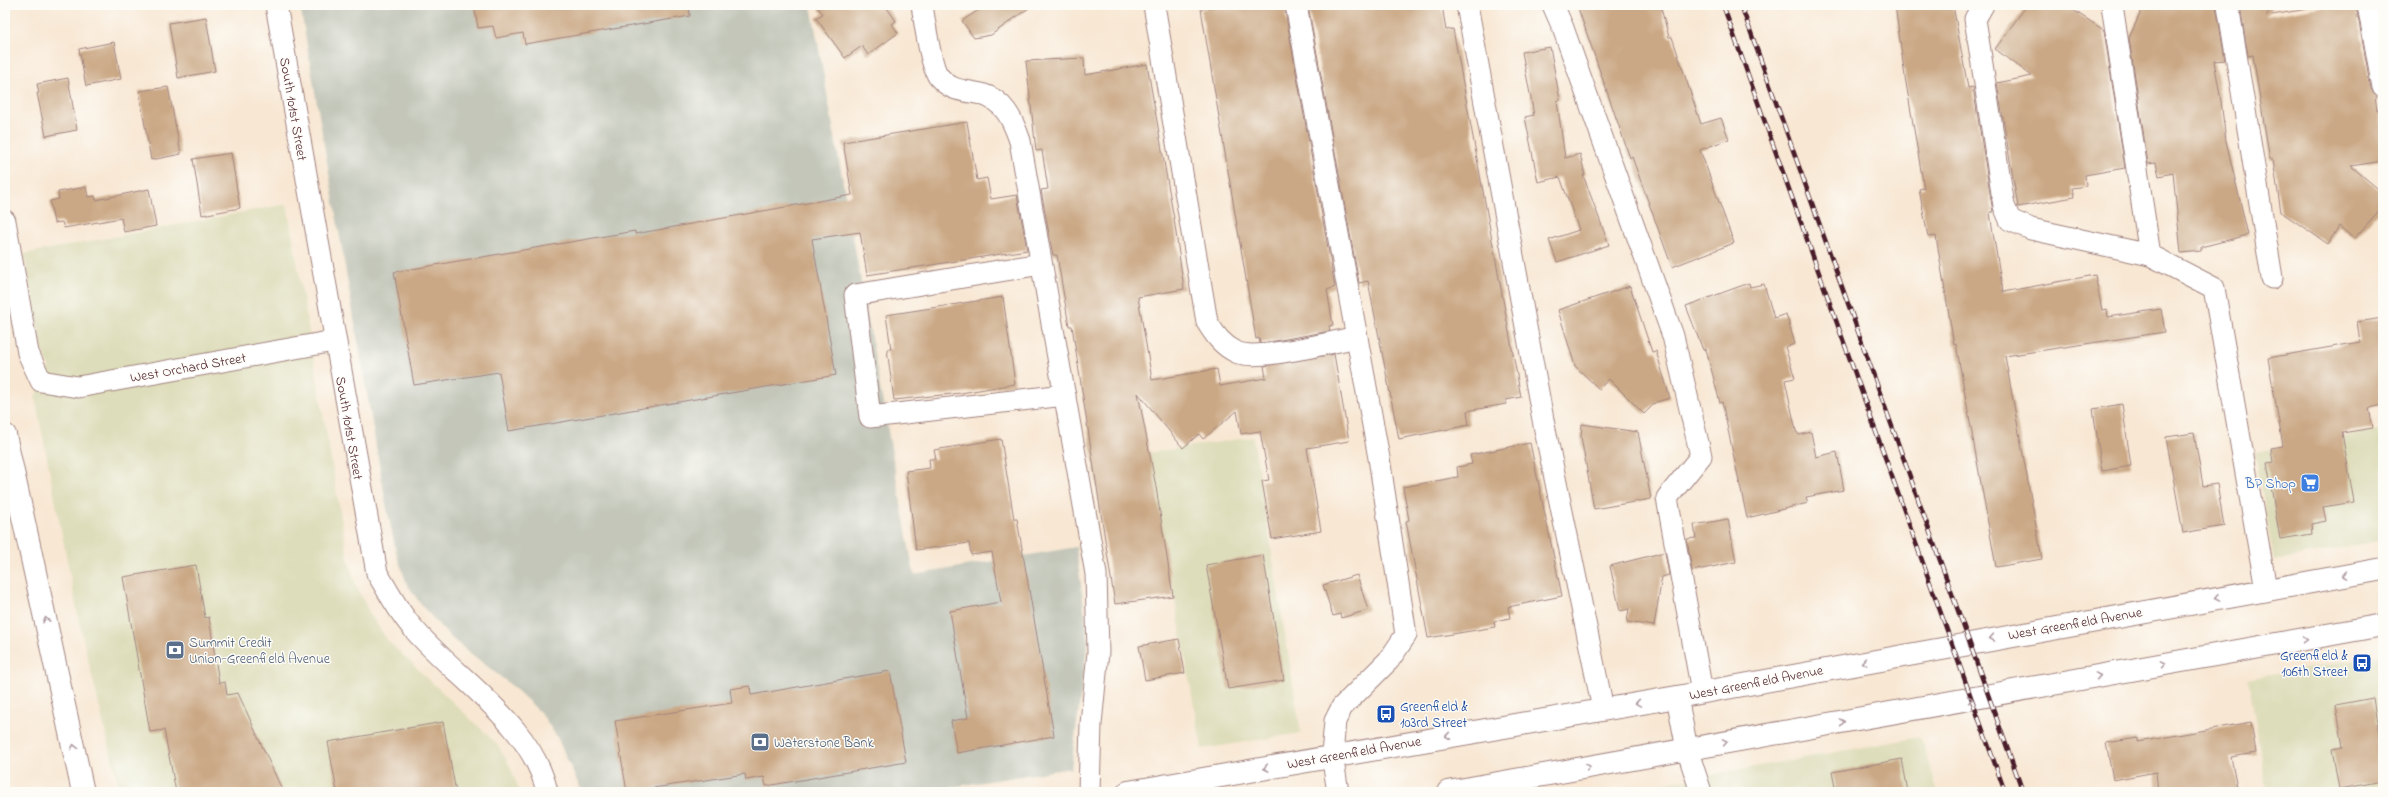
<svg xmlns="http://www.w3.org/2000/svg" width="2388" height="797" viewBox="0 0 2388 797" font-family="'Indie Flower',sans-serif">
  <rect width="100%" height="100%" fill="#fdfcf7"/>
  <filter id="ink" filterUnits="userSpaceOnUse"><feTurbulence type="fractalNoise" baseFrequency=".025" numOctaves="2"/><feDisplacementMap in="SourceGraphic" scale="8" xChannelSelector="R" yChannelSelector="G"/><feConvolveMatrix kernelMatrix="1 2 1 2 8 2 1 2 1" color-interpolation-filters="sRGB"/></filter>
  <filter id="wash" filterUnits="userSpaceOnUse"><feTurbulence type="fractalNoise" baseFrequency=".012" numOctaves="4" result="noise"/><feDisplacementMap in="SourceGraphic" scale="16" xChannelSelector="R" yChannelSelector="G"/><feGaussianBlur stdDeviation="0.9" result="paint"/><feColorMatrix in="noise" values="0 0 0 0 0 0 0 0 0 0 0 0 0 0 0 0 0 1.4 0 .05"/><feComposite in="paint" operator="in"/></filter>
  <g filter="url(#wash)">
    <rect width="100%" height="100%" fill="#f8e7d3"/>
    <g fill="#deddbb">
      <polygon points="287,204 348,558 355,583 370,614 388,641 497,744 510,766 520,792 120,792 80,626 35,397 49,367 42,351 24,254"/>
      <polygon points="2383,429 2383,540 2274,561 2255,452"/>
      <polygon points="1253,437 1301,733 1202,749 1148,453"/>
      <polygon points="2383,655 2383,792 2268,792 2248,679"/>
      <polygon points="1920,737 1938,792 1615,792"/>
    </g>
    <polygon fill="#c3c6b9" points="300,5 811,5 914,575 1076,547 1088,639 1071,768 919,792 582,792 557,737 541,713 511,685 451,638 422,606 407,584 397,556 386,504"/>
    <g id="blocks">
      <g fill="#caa885">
        <polygon points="474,5 689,5 690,16 525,44 523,33 496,38 493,26 478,28"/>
        <polygon points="816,5 885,5 896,21 892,24 898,33 868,55 862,46 845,58 816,18 823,14"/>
        <polygon points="986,5 1033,5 991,35 974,38 962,21"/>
        <polygon points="1225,5 1284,5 1335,287 1327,290 1333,325 1329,326 1330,331 1275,341 1260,343 1259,338 1256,339 1201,9"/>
        <polygon points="1308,5 1442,5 1446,30 1453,29 1521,397 1506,400 1506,404 1467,411 1469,425 1399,439 1368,281 1359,283"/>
        <polygon points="1577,5 1660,5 1669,37 1672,37 1701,124 1721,118 1729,139 1700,150 1734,243 1672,267 1632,157 1630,158"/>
        <polygon points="1895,5 1953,5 1968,88 1973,87 1993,212 1990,212 1992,227 2003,292 2095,275 2102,310 2107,309 2108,317 2161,309 2165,332 2005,356 2042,559 1996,567 1956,344 1954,345 1936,236 1928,237 1919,189 1924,188 1905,77"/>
        <polygon points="2027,5 2065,5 2104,30 2125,168 2085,175 2086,186 2072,188 2074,197 2018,207 1997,83 2032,76 1995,49"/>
        <polygon points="2144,5 2216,5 2225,60 2214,61 2221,101 2226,141 2248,235 2201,247 2201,251 2181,253 2173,173 2159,176 2156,163 2148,164 2129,38"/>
        <polygon points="2240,5 2273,5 2266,16 2331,5 2356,5 2371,89 2375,96 2377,110 2379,110 2383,130 2383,161 2351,166 2383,193 2383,206 2354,239 2339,226 2328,244 2281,212 2273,160 2270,160 2253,55 2248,56"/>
        <polygon points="206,17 215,71 178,78 169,23"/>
        <polygon points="114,42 121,79 86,86 79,49"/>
        <polygon points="1550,47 1560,100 1557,101 1565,158 1580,154 1585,175 1583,175 1609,245 1557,262 1549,240 1579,230 1560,177 1538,182 1525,117 1534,115 1522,52"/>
        <polygon points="1084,58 1085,75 1147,64 1174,219 1184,289 1138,297 1152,380 1217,369 1220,386 1266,378 1264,366 1334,354 1349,441 1307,448 1321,531 1272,539 1262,481 1269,480 1260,431 1241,434 1237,411 1203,439 1199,434 1183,448 1138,393 1156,487 1173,596 1115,604 1072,326 1069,326 1057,255 1053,255 1051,245 1041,190 1048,189 1042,150 1036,151 1026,61"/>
        <polygon points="68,78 77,130 46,136 37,93 39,93 37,84"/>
        <polygon points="168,87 181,154 151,160 139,91"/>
        <polygon points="967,122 977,180 987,178 991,199 1017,195 1027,250 867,275 860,232 812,239 836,375 509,431 499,372 414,385 394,272 635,231 635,234 852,195 843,142"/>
        <polygon points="231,153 240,208 202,215 193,159"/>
        <polygon points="86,187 88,197 95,196 96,200 149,189 156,226 124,232 121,218 64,228 62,222 54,223 50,201 59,199 58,192"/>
        <polygon points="1749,283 1750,287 1764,284 1774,318 1786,314 1795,344 1785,347 1795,378 1785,380 1796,431 1799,435 1811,432 1816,457 1837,452 1844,490 1806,497 1808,503 1747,518 1722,402 1720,403 1706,349 1703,350 1686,306"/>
        <polygon points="1630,286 1652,352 1656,351 1670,398 1656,402 1644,414 1609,379 1599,389 1575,366 1558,310"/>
        <polygon points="1003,297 1015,384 961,393 894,400 887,349 891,349 886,315"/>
        <polygon points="2383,318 2383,405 2369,408 2373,428 2342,433 2354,502 2323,507 2326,521 2311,524 2312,534 2280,539 2267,463 2273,462 2271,448 2283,446 2268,358 2360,342 2357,322"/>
        <polygon points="2122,404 2131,466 2102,471 2093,409"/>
        <polygon points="1582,424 1638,432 1651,499 1594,509 1581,437"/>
        <polygon points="2194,433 2203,486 2217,484 2224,526 2183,533 2166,437"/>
        <polygon points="1001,439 1014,519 1017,519 1054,736 957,753 951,721 968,718 950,611 1001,602 992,552 971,555 969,543 916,550 906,471 930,468 929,459 936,459 934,450"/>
        <polygon points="1530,443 1562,596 1508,607 1510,618 1494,621 1495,627 1428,638 1406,521 1409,520 1403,487 1458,477 1457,467 1472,464 1470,455"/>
        <polygon points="1728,519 1736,562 1692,571 1687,539 1696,538 1694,525"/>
        <polygon points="1665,552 1669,575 1662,577 1654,626 1627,622 1629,609 1620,611 1610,566"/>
        <polygon points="1263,555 1284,680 1228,689 1206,565"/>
        <polygon points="196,565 205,618 209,617 219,683 225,682 227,695 238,693 283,792 176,792 164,730 150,732 123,577"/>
        <polygon points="1357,575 1368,610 1341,618 1340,614 1333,616 1323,585"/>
        <polygon points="1179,639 1185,673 1145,680 1139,646"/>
        <polygon points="890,671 906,762 766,786 764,777 746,780 745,774 627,792 615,721 732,703 730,689 750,686 751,695"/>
        <polygon points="2373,698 2383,760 2383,781 2339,789 2332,749 2343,747 2336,705"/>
        <polygon points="443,722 456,792 337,792 328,742"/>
        <polygon points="2251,722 2256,753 2231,757 2238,792 2158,792 2156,772 2113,780 2106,743 2138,738 2138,742"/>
        <polygon points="1902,759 1908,792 1836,792 1832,772"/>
      </g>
    </g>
  </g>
  <g filter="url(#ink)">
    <use href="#blocks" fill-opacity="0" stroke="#a1837f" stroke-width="1"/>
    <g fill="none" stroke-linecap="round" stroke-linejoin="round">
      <defs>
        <g id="street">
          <path d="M276 5 377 573C388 591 398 611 412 627 455 678 533 724 547 792"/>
          <path d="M922 5C924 18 931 68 939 77 952 92 964 90 981 94 1004 100 1013 120 1020 141L1096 574 1098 652 1091 724 1089 792"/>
          <path d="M1154 5 1207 322C1215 335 1222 345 1236 352 1256 362 1333 342 1357 337"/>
          <polyline points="1296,5 1379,458 1406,635 1389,660 1342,707 1335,721 1332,755 1338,792"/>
          <polyline points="1467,5 1544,425 1603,709"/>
          <polyline points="1553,5 1563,28 1673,336 1701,456 1667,498 1702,692"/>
          <polyline points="1983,5 1975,19 2004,206 2010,220 2031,229 2150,255 2214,288 2266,589"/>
          <polyline points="2112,5 2150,255"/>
          <polyline points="2228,5 2272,278"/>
          <polyline points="2368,5 2383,87"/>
          <polyline points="5,221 28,353 41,381 78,387 334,341"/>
          <polyline points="1041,264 855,295 870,417 1065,395"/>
          <polyline points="1677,697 1687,749 1701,792"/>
        </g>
        <g id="primary">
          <polyline points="1128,792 1677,697 2383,569"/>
          <polyline points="1448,792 2383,625"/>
        </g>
        <polyline id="highway" points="5,435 83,792"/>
      </defs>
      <use href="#street" stroke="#a1837f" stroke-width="23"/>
      <use href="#primary" stroke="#a1837f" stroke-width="24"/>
      <use href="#highway" stroke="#a1837f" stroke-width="24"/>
      <use href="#street" stroke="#fff" stroke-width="21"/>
      <use href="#primary" stroke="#fff" stroke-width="22"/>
      <use href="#highway" stroke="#fff" stroke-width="22"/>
      <defs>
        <g id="rail">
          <polyline points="1723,5 2005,792"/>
          <polyline points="1741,5 2023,792"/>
        </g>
      </defs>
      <use href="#rail" stroke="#4a1f2b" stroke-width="4.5"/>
      <use href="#rail" stroke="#fdfcf7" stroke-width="3" stroke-dasharray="9" stroke-linecap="butt"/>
    </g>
    <defs><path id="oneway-chevron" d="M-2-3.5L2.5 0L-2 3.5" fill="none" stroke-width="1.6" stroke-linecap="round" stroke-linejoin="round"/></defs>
    <g stroke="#ae9aa0">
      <use href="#oneway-chevron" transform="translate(2345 575) rotate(170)"/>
      <use href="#oneway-chevron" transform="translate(2217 598) rotate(170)"/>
      <use href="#oneway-chevron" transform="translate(46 620) rotate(-102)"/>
      <use href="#oneway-chevron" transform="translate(1992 638) rotate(170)"/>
      <use href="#oneway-chevron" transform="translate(2305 639) rotate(-10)"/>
      <use href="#oneway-chevron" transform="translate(1864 662) rotate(170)"/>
      <use href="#oneway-chevron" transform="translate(2163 664) rotate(-10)"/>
      <use href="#oneway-chevron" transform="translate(2098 676) rotate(-10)"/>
      <use href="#oneway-chevron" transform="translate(1970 699) rotate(-10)"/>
      <use href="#oneway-chevron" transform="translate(1638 703) rotate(171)"/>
      <use href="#oneway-chevron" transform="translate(1842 722) rotate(-10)"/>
      <use href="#oneway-chevron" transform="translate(1448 736) rotate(171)"/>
      <use href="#oneway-chevron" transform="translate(1725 742) rotate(-10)"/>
      <use href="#oneway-chevron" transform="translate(74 747) rotate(-102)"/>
      <use href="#oneway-chevron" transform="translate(1588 767) rotate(-10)"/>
      <use href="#oneway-chevron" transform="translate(1266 768) rotate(169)"/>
    </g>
  </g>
  <defs>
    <symbol id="supermarket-square" viewBox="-11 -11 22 22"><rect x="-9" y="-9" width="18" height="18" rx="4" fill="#3f7fe0" stroke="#fdfcf7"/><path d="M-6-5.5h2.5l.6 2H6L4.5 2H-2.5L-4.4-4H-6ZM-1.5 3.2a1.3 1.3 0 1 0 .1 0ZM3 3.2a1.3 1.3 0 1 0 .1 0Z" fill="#fff"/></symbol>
    <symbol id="bank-square" viewBox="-11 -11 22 22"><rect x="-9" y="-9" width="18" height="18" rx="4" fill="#5c6f8a" stroke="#fdfcf7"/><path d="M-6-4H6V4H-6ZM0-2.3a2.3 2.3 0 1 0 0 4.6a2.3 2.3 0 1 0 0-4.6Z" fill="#fff"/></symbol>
    <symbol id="bus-square" viewBox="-11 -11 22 22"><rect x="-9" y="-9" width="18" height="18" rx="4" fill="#1a4fb4" stroke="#fdfcf7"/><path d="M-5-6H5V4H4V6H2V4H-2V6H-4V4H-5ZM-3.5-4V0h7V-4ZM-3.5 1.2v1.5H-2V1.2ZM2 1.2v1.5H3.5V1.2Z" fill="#fff"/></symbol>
  </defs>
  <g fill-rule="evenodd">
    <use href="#supermarket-square" x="2299" y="472" width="22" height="22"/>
    <use href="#bank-square" x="164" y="639" width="22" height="22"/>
    <use href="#bus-square" x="2351" y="652" width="22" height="22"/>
    <use href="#bus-square" x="1375" y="703" width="22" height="22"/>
    <use href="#bank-square" x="749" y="731" width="22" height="22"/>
  </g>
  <g text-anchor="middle" stroke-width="3" stroke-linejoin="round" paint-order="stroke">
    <g font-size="14" fill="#4a1f2b" stroke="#fdfcf7">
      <text transform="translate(294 109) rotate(80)" y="5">South 101st Street</text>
      <text transform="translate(188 367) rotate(-10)" y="5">West Orchard Street</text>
      <text transform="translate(350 428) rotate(80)" y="5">South 101st Street</text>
      <text transform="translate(2075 623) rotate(-10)" y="5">West Greenfield Avenue</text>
      <text transform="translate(1756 682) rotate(-11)" y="5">West Greenfield Avenue</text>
      <text transform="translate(1354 752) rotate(-10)" y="5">West Greenfield Avenue</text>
    </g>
    <g font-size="14" fill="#366cbe" stroke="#fdfcf7" text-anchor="end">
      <text x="2296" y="488">BP Shop</text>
    </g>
    <g font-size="14" fill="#4e5e75" stroke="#fdfcf7" text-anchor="start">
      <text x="189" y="647">Summit Credit<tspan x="189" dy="16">Union-Greenfield Avenue</tspan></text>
      <text x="774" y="747">Waterstone Bank</text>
    </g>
    <g font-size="14" fill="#164399" stroke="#fdfcf7" text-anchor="end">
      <text x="2348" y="660">Greenfield &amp;<tspan x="2348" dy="16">106th Street</tspan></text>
      <text x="1400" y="711" text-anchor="start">Greenfield &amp;<tspan x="1400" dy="16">103rd Street</tspan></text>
    </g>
  </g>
  <rect width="2388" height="797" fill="none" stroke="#fdfcf7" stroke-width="20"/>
</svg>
